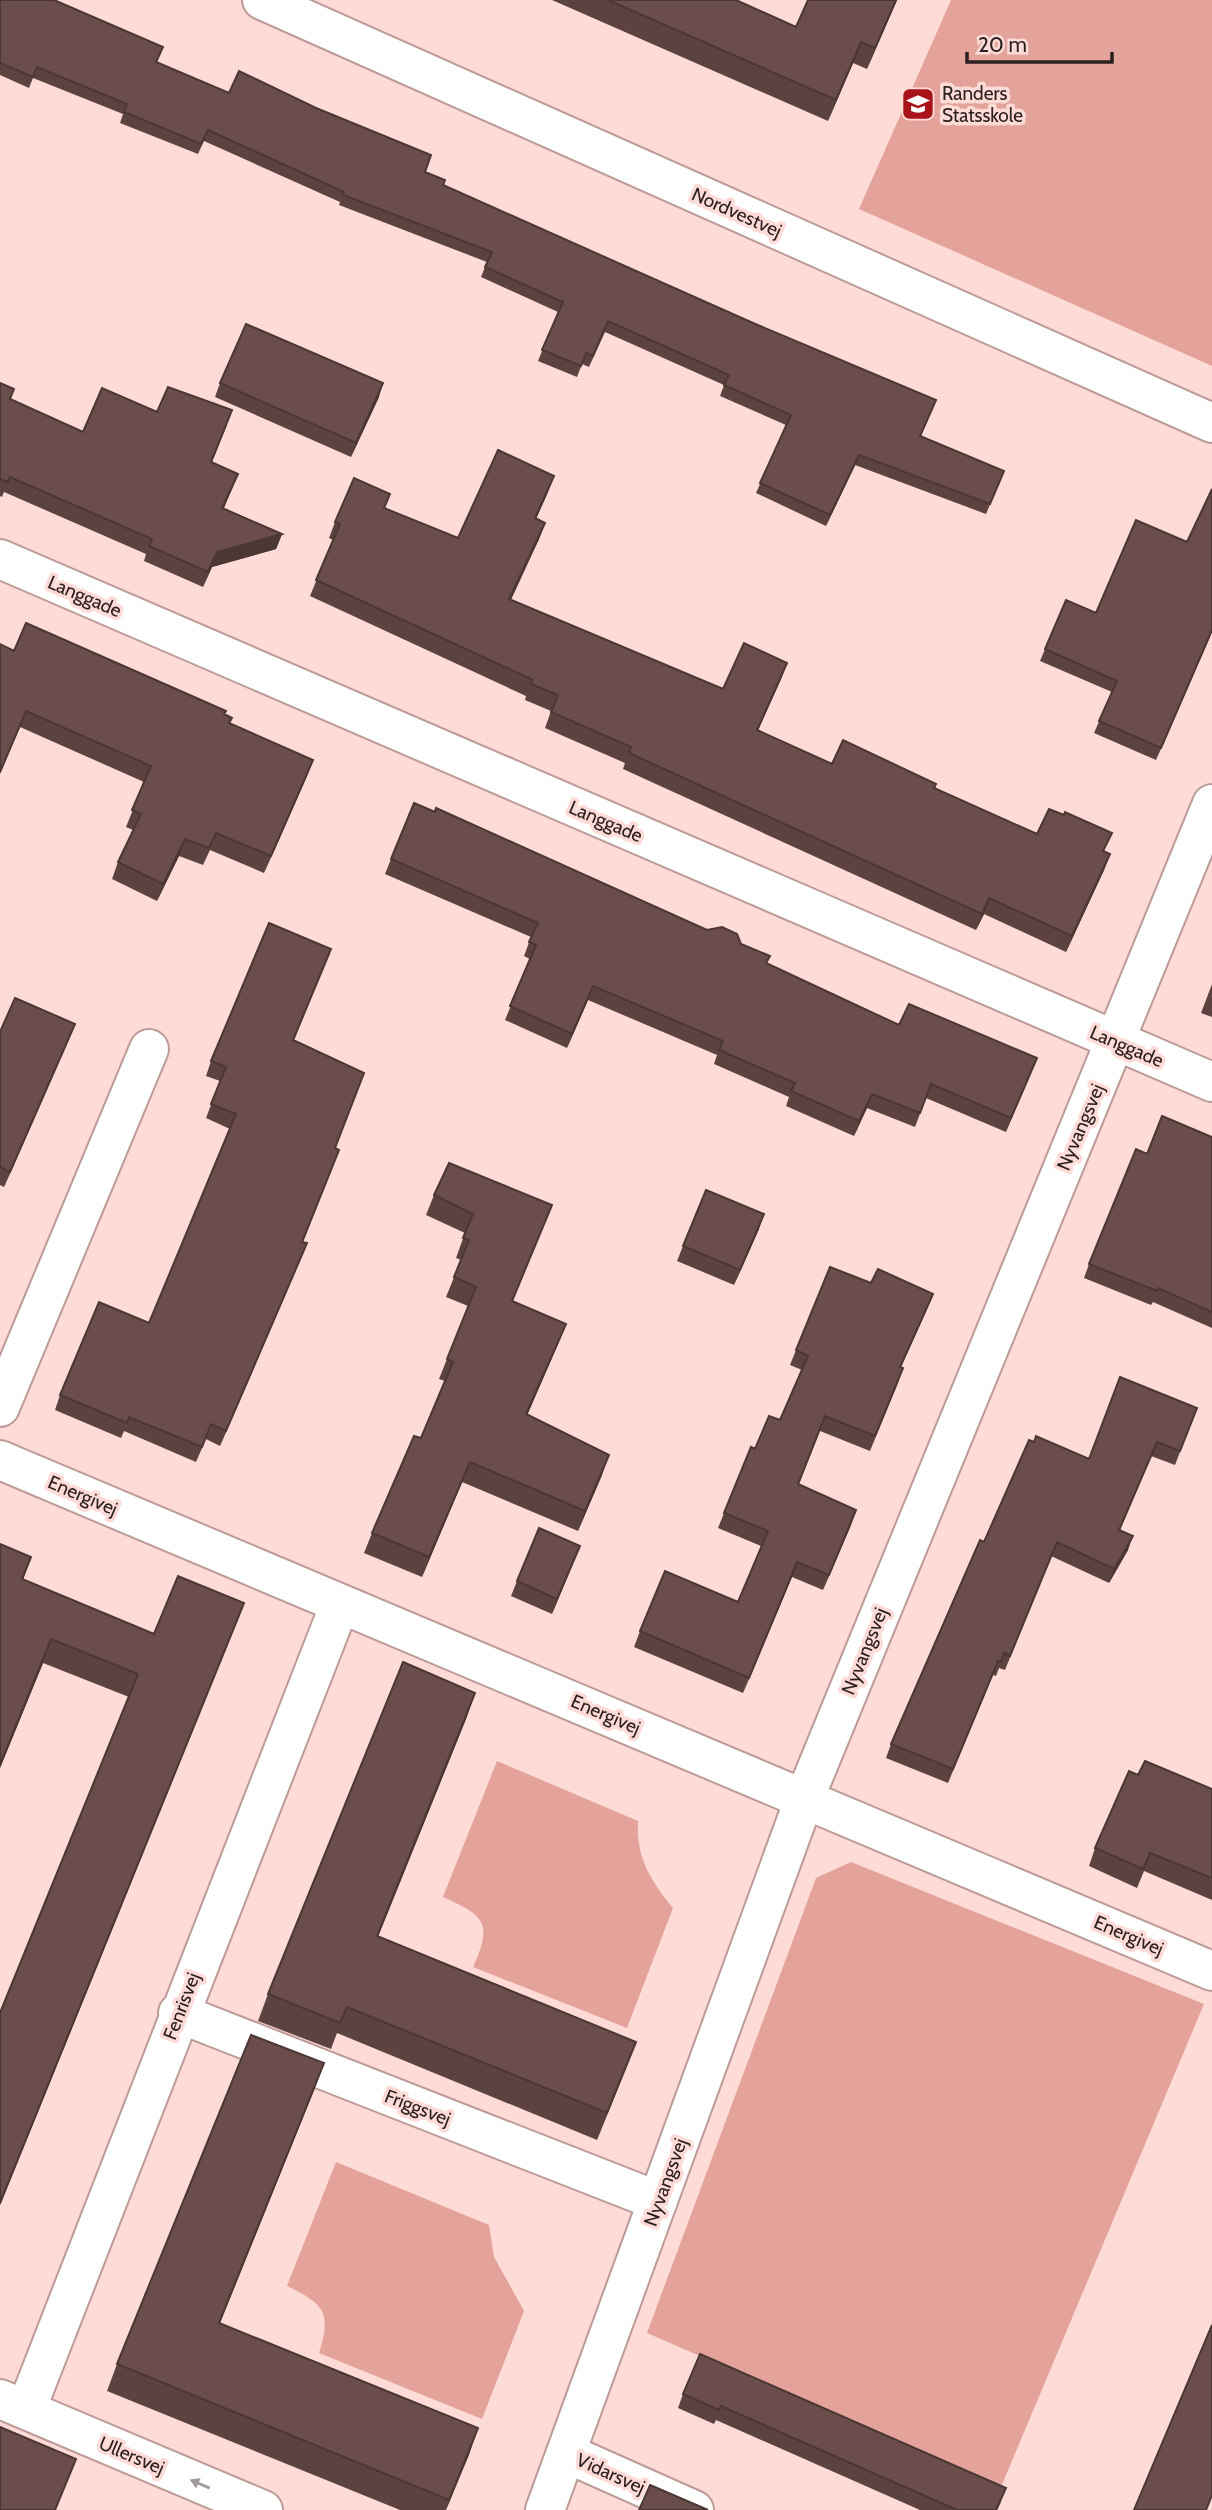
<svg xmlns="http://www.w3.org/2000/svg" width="1212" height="2510" font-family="Cabin,sans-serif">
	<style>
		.green { fill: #e3a29a }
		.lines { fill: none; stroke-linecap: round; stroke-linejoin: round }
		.street-casing { stroke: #bc9b97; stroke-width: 42 }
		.street { stroke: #fff; stroke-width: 38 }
		.wall { fill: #5c4340 }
		.shaded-wall { fill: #4b3734 }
		.building { fill: #6b4e4b; stroke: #4b3734; stroke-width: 2 }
		.oneway { fill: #a09b9a }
		.labels { text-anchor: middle; stroke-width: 7; stroke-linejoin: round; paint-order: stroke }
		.poi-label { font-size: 19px; fill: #2c201e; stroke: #fedbd7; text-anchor: start }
		.street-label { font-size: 19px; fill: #2c201e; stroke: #fedbd7 }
	</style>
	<rect width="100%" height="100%" fill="#fedbd7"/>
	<path class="green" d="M 951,0 L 1212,0 L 1212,366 L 859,209 Z
		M 497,1761 L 638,1821 C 636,1857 650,1880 673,1908 L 627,2028 L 473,1967 C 493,1923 485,1916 443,1897 Z
		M 851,1862 L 1204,2004 L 1001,2487 L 647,2333 L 816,1878 Z
		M 336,2162 L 489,2225 L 494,2257 L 524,2311 L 482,2419 L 319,2353 C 332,2312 324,2304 287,2286 Z"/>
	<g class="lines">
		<defs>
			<path id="street" d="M 262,0 L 1212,423
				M 0,559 L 1212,1082
				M 0,1407 L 149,1049
				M 0,1460 L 1212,1971
				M 178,2013 L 658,2201
				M 0,2399 L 263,2510
				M 26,2410 L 340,1604
				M 566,2453 L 694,2510
				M 545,2510 L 805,1797 L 1212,804"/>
		</defs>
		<use href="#street" class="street-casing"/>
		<use href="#street" class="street"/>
	</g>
	<path class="wall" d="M 0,0 L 157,62 L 229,93 L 425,172 L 443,185 L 932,410 L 921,436 L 1004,471 L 986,514 L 855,465 L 826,526 L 756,493 L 786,425 L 720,396 L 724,385 L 605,332 L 589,367 L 582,364 L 577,377 L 538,361 L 558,312 L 481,277 L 487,262 L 339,205 L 340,202 L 204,141 L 198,154 L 120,123 L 123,114 L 33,78 L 29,88 L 0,75 Z
		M 552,0 L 736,0 L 796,27 L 808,0 L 897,0 L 867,69 L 853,63 L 828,121 Z
		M 0,383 L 11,399 L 83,432 L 157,412 L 227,425 L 212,462 L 238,474 L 224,508 L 282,534 L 276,549 L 212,567 L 203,587 L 144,561 L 146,554 L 4,492 L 2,497 L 0,496 Z
		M 220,383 L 379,397 L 351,457 L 215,397 Z
		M 548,492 L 536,519 L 545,523 L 539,539 L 511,600 L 723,689 L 787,663 L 781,679 L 758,730 L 832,764 L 935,788 L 1037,834 L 1105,852 L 1110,854 L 1104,870 L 1066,952 L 984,914 L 976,930 L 623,769 L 625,763 L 545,728 L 551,711 L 525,700 L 526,696 L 310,596 L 333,540 L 329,538 L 335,522 L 385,508 L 458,538 Z
		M 1096,613 L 1212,631 L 1156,760 L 1094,733 L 1112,692 L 1040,661 L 1045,649 Z
		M 14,651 L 225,714 L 230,723 L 307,776 L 264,873 L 210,850 L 203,865 L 179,856 L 157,901 L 112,879 L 118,862 L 133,830 L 126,827 L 144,782 L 20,727 Z
		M 391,859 L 707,930 L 741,944 L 767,964 L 899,1025 L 1037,1058 L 1006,1132 L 926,1098 L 915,1127 L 867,1108 L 854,1136 L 786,1106 L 789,1097 L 714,1064 L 717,1055 L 588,1000 L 567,1048 L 505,1020 L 530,959 L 524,956 L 531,937 L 385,874 Z
		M 331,949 L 294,1040 L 335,1148 L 334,1164 L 303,1242 L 307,1243 L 301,1258 L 220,1446 L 206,1439 L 196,1462 L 124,1431 L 121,1438 L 55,1410 L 60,1395 L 149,1323 L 230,1129 L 206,1118 L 220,1081 L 206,1076 L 211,1061 Z
		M 1212,984 L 1212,1017 L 1201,1013 Z
		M 75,1024 L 69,1039 L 4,1187 L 0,1185 L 0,1032 Z
		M 1212,1137 L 1212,1328 L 1153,1302 L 1151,1305 L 1084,1278 L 1089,1264 L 1147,1154 Z
		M 434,1195 L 552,1205 L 512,1301 L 566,1324 L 558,1344 L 527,1415 L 602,1475 L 578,1531 L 462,1482 L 422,1577 L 364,1553 L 372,1533 L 421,1438 L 445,1381 L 439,1379 L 468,1306 L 446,1297 L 461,1260 L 456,1258 L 465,1233 L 426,1215 Z
		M 759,1229 L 734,1285 L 677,1261 L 683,1246 Z
		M 927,1309 L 901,1367 L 898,1383 L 870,1451 L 820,1431 L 799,1484 L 851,1525 L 823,1590 L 792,1577 L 743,1693 L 634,1647 L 640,1631 L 738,1602 L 761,1546 L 718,1528 L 724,1513 L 755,1449 L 780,1420 L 802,1370 L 790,1365 L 796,1350 Z
		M 1197,1408 L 1175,1465 L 1151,1456 L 1120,1530 L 1128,1550 L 1109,1583 L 1051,1556 L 1005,1670 L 999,1668 L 996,1676 L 993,1675 L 948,1783 L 886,1758 L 891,1744 L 984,1542 L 1089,1459 Z
		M 0,1544 L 31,1557 L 23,1580 L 154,1634 L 244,1603 L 235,1626 L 0,2205 L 0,2013 L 129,1697 L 43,1663 L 0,1768 Z
		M 574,1561 L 552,1614 L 511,1596 L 517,1581 Z
		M 475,1693 L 466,1719 L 378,1937 L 636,2042 L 597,2140 L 337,2033 L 331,2049 L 258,2021 L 268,1994 Z
		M 1138,1775 L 1212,1789 L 1212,1900 L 1144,1871 L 1137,1888 L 1089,1866 L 1095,1848 Z
		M 324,2063 L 314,2090 L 220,2323 L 478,2428 L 446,2510 L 400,2510 L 107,2391 L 117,2364 Z
		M 683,2394 L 1001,2502 L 997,2510 L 920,2510 L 716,2420 L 714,2424 L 678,2408 Z"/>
	<path class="shaded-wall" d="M 896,0 L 897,0 L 867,69 L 875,48 Z
		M 861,42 L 853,63 L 828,121 L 836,100 Z
		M 383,383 L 379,397 L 351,457 L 356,443 Z
		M 859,455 L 855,465 L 826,526 L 830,515 Z
		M 238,474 L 232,489 L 217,523 L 222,508 Z
		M 554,476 L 548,492 L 529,534 L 535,518 Z
		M 545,523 L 539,539 L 503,615 L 509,599 Z
		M 282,534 L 276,549 L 212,567 L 203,587 L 217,552 Z
		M 1212,630 L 1210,637 L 1156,760 L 1161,748 Z
		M 787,663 L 781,679 L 751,746 L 757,730 Z
		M 26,711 L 20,727 L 0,774 L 0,772 Z
		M 313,760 L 307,776 L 264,873 L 271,856 Z
		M 185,839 L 179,856 L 157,901 L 163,884 Z
		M 1110,854 L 1104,870 L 1066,952 L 1072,936 Z
		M 989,898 L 984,914 L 976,930 L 982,914 Z
		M 593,986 L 588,1000 L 567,1048 L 572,1034 Z
		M 75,1024 L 69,1039 L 4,1187 L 10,1172 Z
		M 1037,1058 L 1031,1072 L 1006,1132 L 1011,1118 Z
		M 872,1094 L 867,1108 L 854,1136 L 859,1121 Z
		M 552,1205 L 544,1225 L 504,1321 L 512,1301 Z
		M 764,1214 L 759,1229 L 734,1285 L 740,1270 Z
		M 307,1243 L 301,1258 L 220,1446 L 226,1431 Z
		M 933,1294 L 927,1309 L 894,1382 L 900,1367 Z
		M 566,1324 L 558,1344 L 519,1434 L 526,1414 Z
		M 1157,1442 L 1151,1456 L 1114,1544 L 1119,1530 Z
		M 609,1455 L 602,1475 L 578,1531 L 585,1511 Z
		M 470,1462 L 462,1482 L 422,1577 L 429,1557 Z
		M 856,1510 L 851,1525 L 823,1590 L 829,1575 Z
		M 1133,1536 L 1128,1550 L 1109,1583 L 1114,1569 Z
		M 580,1546 L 574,1561 L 552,1614 L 557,1599 Z
		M 797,1562 L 792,1577 L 743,1693 L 749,1678 Z
		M 244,1603 L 235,1626 L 0,2205 L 0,2203 Z
		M 51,1639 L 43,1663 L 0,1768 L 0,1765 Z
		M 475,1693 L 466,1719 L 367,1963 L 377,1936 Z
		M 636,2042 L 626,2068 L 597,2140 L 607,2113 Z
		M 324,2063 L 314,2090 L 209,2349 L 219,2323 Z
		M 478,2428 L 469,2455 L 446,2510 L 449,2500 Z"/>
	<path class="building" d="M 0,0 L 54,0 L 163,47 L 156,62 L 229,93 L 239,71 L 316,108 L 431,155 L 425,172 L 445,180 L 443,185 L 753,323 L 936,400 L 920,436 L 1004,471 L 990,504 L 859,455 L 830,515 L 760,483 L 791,415 L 724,385 L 729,375 L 608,321 L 593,356 L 586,353 L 581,366 L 542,350 L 563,302 L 485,267 L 492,252 L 343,195 L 344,192 L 208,130 L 201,144 L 124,112 L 127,104 L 37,67 L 33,77 L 0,63 Z
		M 608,0 L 736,0 L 796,27 L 808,0 L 896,0 L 875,48 L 861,42 L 836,100 Z
		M 246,324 L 383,383 L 356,443 L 220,383 Z
		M 0,383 L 14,389 L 10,399 L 83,432 L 102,388 L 157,412 L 168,387 L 232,410 L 211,462 L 238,474 L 222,508 L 282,534 L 217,552 L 208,572 L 149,546 L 152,539 L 10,477 L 8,482 L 0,479 Z
		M 498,450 L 554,476 L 535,518 L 545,523 L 509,599 L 723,689 L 744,643 L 787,663 L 757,730 L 832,764 L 843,740 L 936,784 L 934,788 L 1037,834 L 1049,809 L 1064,815 L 1065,812 L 1112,833 L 1103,851 L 1110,854 L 1072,936 L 989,898 L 982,914 L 629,753 L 631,747 L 551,712 L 558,695 L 531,684 L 533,680 L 316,580 L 340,524 L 335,522 L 354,478 L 390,494 L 384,508 L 458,538 Z
		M 1212,489 L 1212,630 L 1161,748 L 1099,721 L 1117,681 L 1045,649 L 1066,600 L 1096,613 L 1136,520 L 1187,542 Z
		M 26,623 L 226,711 L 224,714 L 232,718 L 229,723 L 313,760 L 271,856 L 216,833 L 209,848 L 185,839 L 163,884 L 118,862 L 141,814 L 132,810 L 151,766 L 26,711 L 0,772 L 0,644 L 14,651 Z
		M 414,803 L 435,812 L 436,808 L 707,930 L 722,927 L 737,934 L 741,944 L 770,956 L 766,963 L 899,1025 L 909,1004 L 1037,1058 L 1011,1118 L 931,1084 L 920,1113 L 872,1094 L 859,1121 L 791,1091 L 795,1083 L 719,1050 L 723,1041 L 593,986 L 572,1034 L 510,1006 L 536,945 L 529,942 L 538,923 L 391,859 Z
		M 269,923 L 331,949 L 293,1040 L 364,1073 L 335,1148 L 339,1150 L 302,1242 L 307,1243 L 226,1431 L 211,1424 L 202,1447 L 129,1417 L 127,1423 L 60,1395 L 99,1302 L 149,1323 L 236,1114 L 211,1104 L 226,1067 L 211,1061 Z
		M 15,998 L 75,1024 L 10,1172 L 0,1167 L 0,1032 Z
		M 1162,1116 L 1212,1137 L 1212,1312 L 1158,1288 L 1157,1291 L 1089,1264 L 1136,1149 L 1147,1154 Z
		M 449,1163 L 552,1205 L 512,1301 L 566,1324 L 526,1414 L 609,1455 L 585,1511 L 470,1462 L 429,1557 L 372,1533 L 414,1436 L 421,1438 L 453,1362 L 447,1359 L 476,1287 L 454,1277 L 469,1240 L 463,1238 L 473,1214 L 434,1195 Z
		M 706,1190 L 764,1214 L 740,1270 L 683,1246 Z
		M 830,1267 L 871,1283 L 878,1269 L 933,1294 L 900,1367 L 903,1368 L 875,1436 L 825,1416 L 798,1484 L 856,1510 L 829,1575 L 797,1562 L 749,1678 L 640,1631 L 665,1571 L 738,1602 L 768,1531 L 724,1513 L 751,1447 L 755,1449 L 769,1416 L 780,1420 L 808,1356 L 796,1350 Z
		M 1120,1377 L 1197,1408 L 1180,1451 L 1157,1442 L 1119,1530 L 1133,1536 L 1114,1569 L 1057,1542 L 1010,1656 L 1004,1653 L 1001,1662 L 998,1661 L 953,1769 L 891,1744 L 980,1540 L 984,1542 L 1029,1440 L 1034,1442 L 1036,1436 L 1089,1459 Z
		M 539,1528 L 580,1546 L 557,1599 L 517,1581 Z
		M 0,1544 L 31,1557 L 22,1579 L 154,1634 L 178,1576 L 244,1603 L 0,2203 L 0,2013 L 138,1674 L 51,1639 L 0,1765 Z
		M 403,1662 L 475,1693 L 377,1936 L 636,2042 L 607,2113 L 347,2007 L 340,2023 L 268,1994 Z
		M 1145,1761 L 1212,1789 L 1212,1878 L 1150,1853 L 1143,1869 L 1095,1848 L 1129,1771 L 1138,1775 Z
		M 251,2035 L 324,2063 L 219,2323 L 478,2428 L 449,2500 L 117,2364 Z
		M 1212,2325 L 1212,2495 L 1206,2510 L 1134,2510 Z
		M 700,2354 L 1006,2488 L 996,2510 L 957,2510 L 721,2406 L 719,2410 L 683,2394 Z
		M 0,2427 L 76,2459 L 55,2510 L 0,2510 Z
		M 650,2485 L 708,2510 L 639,2510 Z"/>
	<defs><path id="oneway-solid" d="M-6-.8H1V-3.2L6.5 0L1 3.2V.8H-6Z" transform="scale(1.75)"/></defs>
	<use class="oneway" href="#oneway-solid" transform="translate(200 2484) rotate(-157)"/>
	<defs>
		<symbol id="school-square" viewBox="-11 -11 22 22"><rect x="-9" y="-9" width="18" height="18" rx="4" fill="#a81219" stroke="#fedbd7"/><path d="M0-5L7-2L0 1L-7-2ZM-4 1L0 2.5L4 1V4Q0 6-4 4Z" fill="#fff"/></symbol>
	</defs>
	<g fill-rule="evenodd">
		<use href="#school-square" x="899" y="85" width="38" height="38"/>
	</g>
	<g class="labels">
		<g class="poi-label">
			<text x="942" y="100">Randers<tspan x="942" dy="22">Statsskole</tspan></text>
		</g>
		<g class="street-label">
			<text transform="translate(737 212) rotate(24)" y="7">Nordvestvej</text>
			<text transform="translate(85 596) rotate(23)" y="7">Langgade</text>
			<text transform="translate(606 821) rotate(23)" y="7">Langgade</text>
			<text transform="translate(1127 1046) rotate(23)" y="7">Langgade</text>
			<text transform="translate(1080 1127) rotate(-67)" y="7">Nyvangsvej</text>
			<text transform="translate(83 1495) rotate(23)" y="7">Energivej</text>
			<text transform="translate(864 1651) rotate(-68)" y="7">Nyvangsvej</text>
			<text transform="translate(606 1714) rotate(23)" y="7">Energivej</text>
			<text transform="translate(1129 1935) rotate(23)" y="7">Energivej</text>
			<text transform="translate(181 2006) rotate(-69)" y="7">Fenrisvej</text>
			<text transform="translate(418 2107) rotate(21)" y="7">Friggsvej</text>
			<text transform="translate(665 2182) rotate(-70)" y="7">Nyvangsvej</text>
			<text transform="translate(132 2455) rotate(23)" y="7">Ullersvej</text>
			<text transform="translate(611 2473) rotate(24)" y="7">Vidarsvej</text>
		</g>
	</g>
	<path d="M967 52v10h145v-10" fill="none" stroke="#2c201e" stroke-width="3.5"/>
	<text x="978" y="52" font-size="21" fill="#2c201e" stroke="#fedbd7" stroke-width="5" paint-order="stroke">20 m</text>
</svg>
